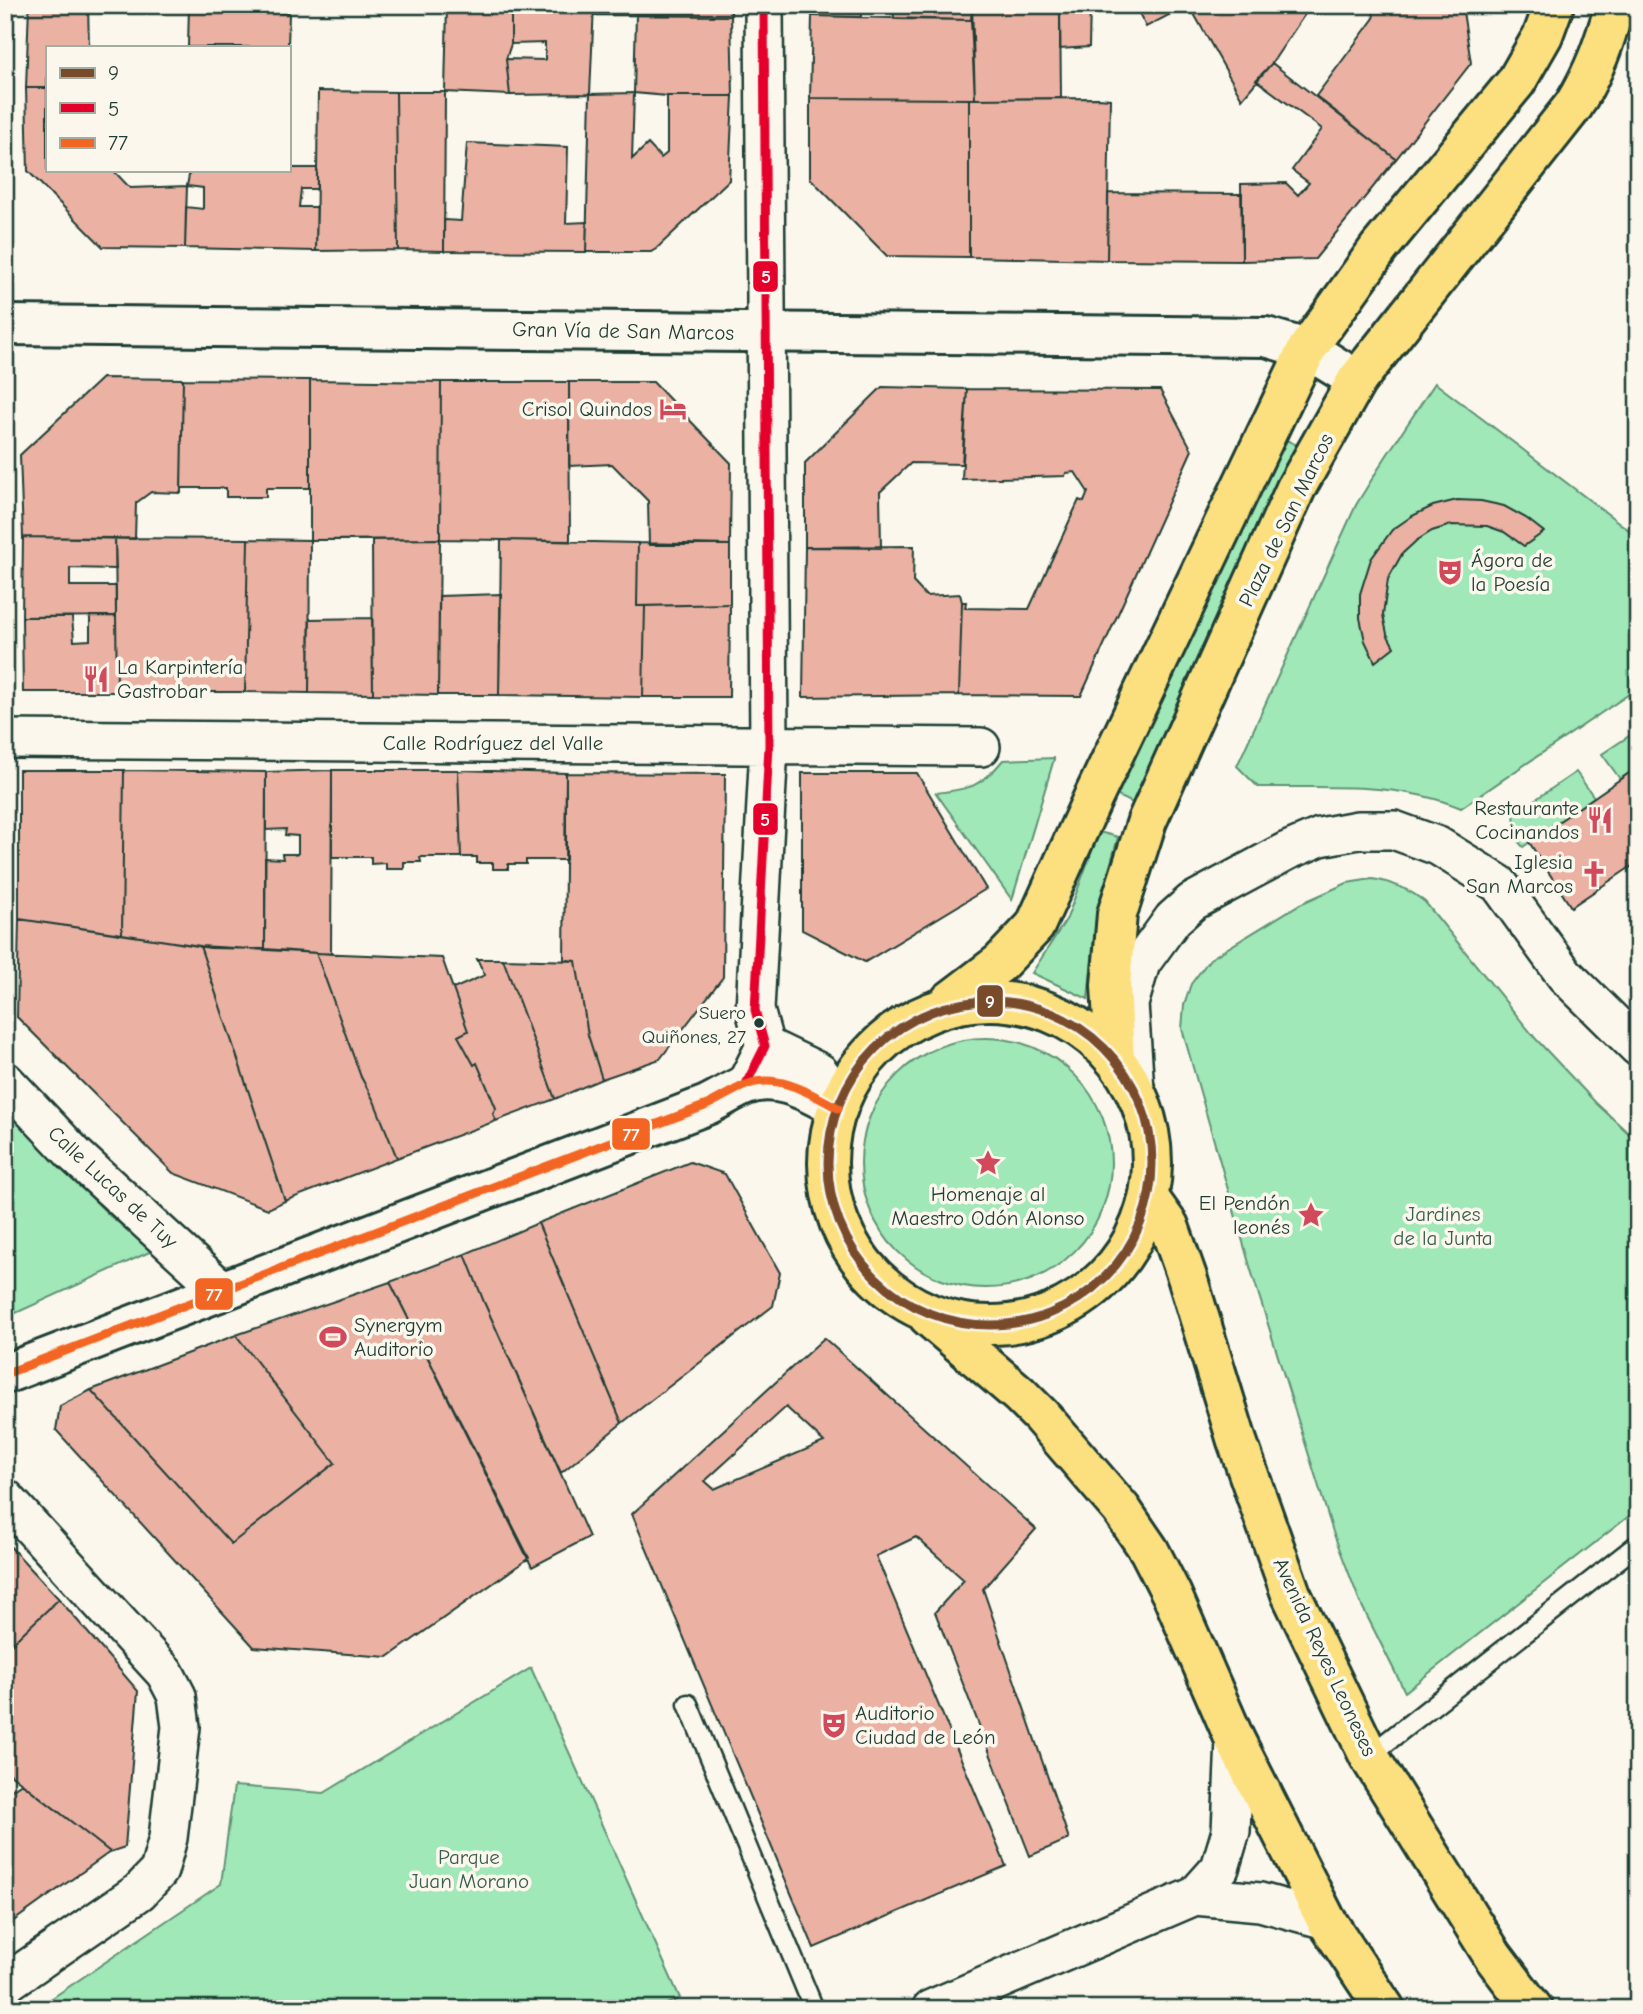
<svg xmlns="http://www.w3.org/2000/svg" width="1643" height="2014" font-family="'Comic Neue',sans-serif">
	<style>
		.green { fill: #a0e8b7; stroke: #609276; stroke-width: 2 }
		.building { fill: #ebb2a4; stroke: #1f3d34; stroke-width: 2; fill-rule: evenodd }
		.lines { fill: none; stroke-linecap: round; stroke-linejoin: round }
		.lane-casing { stroke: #1f3d34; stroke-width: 23 }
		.street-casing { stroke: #1f3d34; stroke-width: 42 }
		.secondary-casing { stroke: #1f3d34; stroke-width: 44 }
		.primary-casing { stroke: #1f3d34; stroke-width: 44 }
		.lane { stroke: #fbf7ec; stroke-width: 18 }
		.street { stroke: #fbf7ec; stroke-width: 37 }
		.secondary { stroke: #fbf7ec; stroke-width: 38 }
		.primary { stroke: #fce080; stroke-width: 38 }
		.bus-1-casing { stroke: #fbf7ec; stroke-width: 14 }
		.bus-2-casing { stroke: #fbf7ec; stroke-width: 14 }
		.bus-3-casing { stroke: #fbf7ec; stroke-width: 14 }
		.bus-1 { stroke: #7a4b2a; stroke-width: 9 }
		.bus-2 { stroke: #e4002b; stroke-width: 9 }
		.bus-3 { stroke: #f26522; stroke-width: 9 }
		.bus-dot { fill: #1f3d34; stroke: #fbf7ec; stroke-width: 2.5 }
		.labels { text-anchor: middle; stroke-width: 7; stroke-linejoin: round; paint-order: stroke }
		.bus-label { font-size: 19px; fill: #1f3d34; stroke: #fbf7ec; text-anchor: end }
		.street-label { font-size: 21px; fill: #1f3d34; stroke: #fbf7ec }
		.poi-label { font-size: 21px; fill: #1f3d34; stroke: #fbf7ec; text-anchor: end }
		.park-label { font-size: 21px; fill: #395f4e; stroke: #fbf7ec }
		.line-badge { stroke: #fbf7ec; stroke-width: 2.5 }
		.badge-label { font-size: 19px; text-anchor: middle; font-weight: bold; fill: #fff }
	</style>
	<rect width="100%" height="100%" fill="#fbf7ec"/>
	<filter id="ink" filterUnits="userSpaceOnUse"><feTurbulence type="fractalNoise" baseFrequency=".0143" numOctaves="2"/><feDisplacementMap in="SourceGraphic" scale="14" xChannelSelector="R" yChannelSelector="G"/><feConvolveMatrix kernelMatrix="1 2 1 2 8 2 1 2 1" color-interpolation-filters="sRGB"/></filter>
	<g filter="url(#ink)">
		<path class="green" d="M 1435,383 L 1638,537 L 1638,688 L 1461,808 C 1397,781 1326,788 1258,787 L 1237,766 L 1356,505 L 1385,458 Z
			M 1280,437 L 1299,446 L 1135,804 L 1116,795 Z
			M 1638,730 L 1638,767 L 1620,779 L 1602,754 Z
			M 1054,758 L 1054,759 L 1012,900 L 936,793 C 970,789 981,787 1003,760 Z
			M 1576,772 L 1594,797 L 1523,847 L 1517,840 L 1514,814 Z
			M 1099,832 L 1118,837 L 1096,918 L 1088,999 L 1032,973 L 1067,918 Z
			M 1372,879 C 1392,882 1409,889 1425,902 L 1535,1038 L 1596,1103 L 1638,1142 L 1638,1509 L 1405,1692 L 1360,1602 L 1333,1532 L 1251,1270 L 1182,1029 L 1184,1005 L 1191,984 L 1210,959 L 1300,904 L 1347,883 Z
			M861 1163a125 125 0 1 1 250 0a125 125 0 1 1-250 0Z
			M 5,1109 L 110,1216 L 154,1250 L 5,1318 Z
			M 531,1668 L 680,1998 L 656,2009 L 36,2009 L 221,1884 L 234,1786 L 324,1793 Z"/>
		<path class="building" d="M 29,5 L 88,5 L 89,47 L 47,47 L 47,88 L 26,88 Z
			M 189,5 L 280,5 L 280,13 L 289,13 L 288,47 L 188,47 Z
			M 447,5 L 511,5 L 511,44 L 506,59 L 510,95 L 445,92 Z
			M 511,5 L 594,5 L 590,94 L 510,95 L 506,59 L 545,60 L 545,43 L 511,44 Z
			M 594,5 L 731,5 L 731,16 L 594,15 Z
			M 813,5 L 860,5 L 861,17 L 812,16 Z
			M 893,5 L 972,5 L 971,20 L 894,19 Z
			M 972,5 L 1060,5 L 1061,98 L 975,99 Z
			M 1060,5 L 1090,5 L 1089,47 L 1060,49 Z
			M 1135,5 L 1162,5 L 1169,15 L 1146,27 Z
			M 1189,5 L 1311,5 L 1272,63 L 1242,99 Z
			M 1372,5 L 1462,5 L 1471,63 L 1396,159 L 1316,96 L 1374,18 Z
			M 636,15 L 731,16 L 733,96 L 667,96 L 634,93 Z
			M 812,16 L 971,20 L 975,99 L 810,98 Z
			M 1272,63 L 1396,159 L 1315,259 L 1242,261 L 1241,184 L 1286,183 L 1298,195 L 1309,183 L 1292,170 L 1322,129 L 1256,80 Z
			M 26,88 L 47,88 L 47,170 L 113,170 L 130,188 L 187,186 L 185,248 L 103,247 L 28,171 Z
			M 318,91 L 396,92 L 398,250 L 316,251 Z
			M 396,92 L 445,92 L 444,251 L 398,250 Z
			M 634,93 L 632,159 L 648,144 L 661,158 L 667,153 L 667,96 L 733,96 L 729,180 L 656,249 L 651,252 L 586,252 L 590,94 Z
			M 810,98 L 969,99 L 969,257 L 887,256 L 810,178 Z
			M 1098,98 L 1110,99 L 1107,260 L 969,257 L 969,99 Z
			M 467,143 L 568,147 L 566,223 L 587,222 L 586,252 L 444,251 L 444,220 L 461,221 Z
			M 289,168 L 317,168 L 317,189 L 301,189 L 299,207 L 317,207 L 316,251 L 185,248 L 186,207 L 203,209 L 203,188 L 187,186 L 190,170 Z
			M 1108,193 L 1242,194 L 1242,261 L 1107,260 Z
			M 102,378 L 183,379 L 181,493 L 151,492 L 136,503 L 135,539 L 23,537 L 20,455 Z
			M 183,379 L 310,380 L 310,488 L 266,488 L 266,497 L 226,497 L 226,488 L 181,488 Z
			M 310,380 L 441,382 L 440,539 L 310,540 Z
			M 441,382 L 569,382 L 570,541 L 440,539 Z
			M 569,382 L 653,382 L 731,463 L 730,545 L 649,545 L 648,501 L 612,464 L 569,466 Z
			M 882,387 L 967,389 L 962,464 L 911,463 L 880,492 L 881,548 L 805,547 L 805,463 Z
			M 967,389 L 1160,390 L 1192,450 L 1081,696 L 959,695 L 962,602 L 966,602 L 965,608 L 1029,609 L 1079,500 L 1084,502 L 1088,492 L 1075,472 L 1066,473 L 1065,476 L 962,479 Z
			M 1457,500 L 1481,501 L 1504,506 L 1526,518 L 1544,532 L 1524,546 L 1504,532 L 1487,526 L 1451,525 L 1432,531 L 1416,541 L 1402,554 L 1388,579 L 1383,615 L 1387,634 L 1394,647 L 1375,662 L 1365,641 L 1360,618 L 1360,594 L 1371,559 L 1392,530 L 1412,516 L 1433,506 Z
			M 23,537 L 115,538 L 116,569 L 70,568 L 70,586 L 116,586 L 116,616 L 22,617 Z
			M 115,538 L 248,539 L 245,692 L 117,692 Z
			M 248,539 L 310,540 L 309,693 L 245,692 Z
			M 440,539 L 438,695 L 373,694 L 372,540 Z
			M 501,540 L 638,543 L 637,606 L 645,606 L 643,697 L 499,695 Z
			M 638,543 L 730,545 L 730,604 L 637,606 Z
			M 914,546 L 913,582 L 926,596 L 960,594 L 962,602 L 959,695 L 803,697 L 805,547 Z
			M 501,594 L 499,695 L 438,695 L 439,596 Z
			M 730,604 L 729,697 L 643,697 L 645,606 Z
			M 90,616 L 116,616 L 117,692 L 23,692 L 22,617 L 72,617 L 74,641 L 90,640 Z
			M 372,618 L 373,694 L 309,693 L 310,619 Z
			M 1638,767 L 1638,874 L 1632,866 L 1571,907 L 1529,842 Z
			M 19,770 L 124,770 L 122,934 L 19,919 Z
			M 124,770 L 266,772 L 265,949 L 210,948 L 122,934 Z
			M 332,770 L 458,770 L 461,857 L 420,857 L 421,862 L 404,862 L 404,869 L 386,869 L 386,863 L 371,864 L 371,857 L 332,857 Z
			M 332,770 L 331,954 L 265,949 L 265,858 L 283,859 L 282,854 L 298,854 L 298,836 L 285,835 L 286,829 L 266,830 L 266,772 Z
			M 458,770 L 566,773 L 566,860 L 526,860 L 526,864 L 508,864 L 508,869 L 493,869 L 493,863 L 477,863 L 477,857 L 461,857 Z
			M 566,773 L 725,774 L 723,977 L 660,1059 L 602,1079 L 588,1035 L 576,961 L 564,960 Z
			M 802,773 L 917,773 L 986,889 L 865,962 L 802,930 Z
			M 19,919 L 200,946 L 285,1201 L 268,1209 L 173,1173 L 17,1017 Z
			M 200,946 L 316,953 L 361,1077 L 374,1101 L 397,1158 L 285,1201 Z
			M 316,953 L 442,958 L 468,1031 L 458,1036 L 474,1065 L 477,1063 L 496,1108 L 493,1114 L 496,1121 L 397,1158 L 374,1101 L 361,1077 Z
			M 477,959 L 503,959 L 555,1099 L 496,1121 L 493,1114 L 496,1108 L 477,1063 L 474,1065 L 458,1036 L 468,1031 L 453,989 L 485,975 Z
			M 503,959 L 576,961 L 588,1035 L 602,1079 L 555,1099 Z
			M 690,1162 L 725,1174 L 780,1273 L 773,1306 L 622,1423 L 538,1223 Z
			M 538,1223 L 622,1423 L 561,1473 L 484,1302 L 465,1254 Z
			M 465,1254 L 484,1302 L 589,1537 L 532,1567 L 390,1282 Z
			M 390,1282 L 529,1558 L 388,1657 L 254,1647 L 56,1430 L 60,1406 L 91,1390 L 231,1544 L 335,1463 L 236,1335 Z
			M 236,1335 L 335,1463 L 231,1544 L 91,1390 Z
			M 824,1338 L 1036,1529 L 983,1589 L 1069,1839 L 1030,1856 L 935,1612 L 964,1580 L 916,1537 L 876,1556 L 1006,1866 L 814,1948 L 632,1514 ZM 786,1407 L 824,1442 L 714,1489 L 705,1481 Z
			M 5,1541 L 59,1599 L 5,1650 Z
			M 59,1599 L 138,1691 L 125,1847 L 110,1852 L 5,1770 L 5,1650 Z
			M 22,1783 L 110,1852 L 5,1927 L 5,1794 Z"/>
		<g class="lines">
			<defs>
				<path id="lane" d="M 688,1704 L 814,2009
					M 1369,1756 L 1638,1544"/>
				<path id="street" d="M 5,739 L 981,747
					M 765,1046 L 819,1072 L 841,1102
					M 5,1081 L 75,1155 L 223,1291
					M 746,1084 L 765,1046 L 755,1010 L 769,746 L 764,5
					M 1135,1090 L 1129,1004 L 1141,963 L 1173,919 L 1192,902 L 1287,851 L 1320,837 L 1358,830 L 1394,830 L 1438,846 L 1499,884 L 1565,975 L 1638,1047
					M 5,1498 L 165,1673 L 177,1696 L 181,1727 L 168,1838 L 159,1871 L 139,1892 L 5,1984
					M 1195,1896 L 1260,1902 L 1326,1920
					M 931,2009 L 1195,1896 L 1220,1868 L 1231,1831 L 1235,1740"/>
				<path id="secondary" d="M 5,325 L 1266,337 L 1307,349 L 1357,380
					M 5,1374 L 707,1105 C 720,1099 733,1090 746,1085 C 778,1072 811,1094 838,1108"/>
				<path id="primary" d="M828 1163a162 162 0 1 1 324 0a162 162 0 1 1-324 0Z
					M 950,1001 L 1000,963 L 1035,926 L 1092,800 L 1307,349 L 1379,248 L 1516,82 L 1543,35 L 1554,5
					M 1115,1058 L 1111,985 L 1117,914 L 1147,821 L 1296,488 L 1357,380 L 1574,105 C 1595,70 1604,44 1615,5
					M 1149,1198 L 1169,1226 L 1187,1277 L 1237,1441 L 1291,1594 L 1369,1756 L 1493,1956 L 1533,2009
					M 928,1316 L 1019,1394 L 1041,1416 L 1121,1509 L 1149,1550 L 1172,1595 L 1235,1740 L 1326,1920 L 1385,2009"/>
			</defs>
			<use href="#lane" class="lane-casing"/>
			<use href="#street" class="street-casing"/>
			<use href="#secondary" class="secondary-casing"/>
			<use href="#primary" class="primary-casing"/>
			<use href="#lane" class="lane"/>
			<use href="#street" class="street"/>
			<use href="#secondary" class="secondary"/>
			<use href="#primary" class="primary"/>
			<defs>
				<path id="bus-1" d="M828 1163a162 162 0 1 1 324 0a162 162 0 1 1-324 0Z"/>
				<path id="bus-2" d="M 746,1084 L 765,1046 L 755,1010 L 769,746 L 764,5"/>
				<path id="bus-3" d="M 5,1374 L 707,1105 C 720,1099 733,1090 746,1085 C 778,1072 811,1094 838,1108"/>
			</defs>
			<use href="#bus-1" class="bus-1-casing"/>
			<use href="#bus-2" class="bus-2-casing"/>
			<use href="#bus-3" class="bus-3-casing"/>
			<use href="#bus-1" class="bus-1"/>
			<use href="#bus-2" class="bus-2"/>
			<use href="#bus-3" class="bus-3"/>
		</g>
	</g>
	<defs>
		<symbol id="hotel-bare" viewBox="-9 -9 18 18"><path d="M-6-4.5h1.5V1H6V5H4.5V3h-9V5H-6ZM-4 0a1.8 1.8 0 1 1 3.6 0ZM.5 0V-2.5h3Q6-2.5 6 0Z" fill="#d1495b" stroke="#fbf7ec" stroke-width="2.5" paint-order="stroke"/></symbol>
		<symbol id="theatre-bare" viewBox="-9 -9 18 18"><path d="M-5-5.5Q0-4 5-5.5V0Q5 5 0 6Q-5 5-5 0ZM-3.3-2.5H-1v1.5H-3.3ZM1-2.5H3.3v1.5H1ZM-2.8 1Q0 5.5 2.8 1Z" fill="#d1495b" stroke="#fbf7ec" stroke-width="2.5" paint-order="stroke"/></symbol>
		<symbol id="restaurant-bare" viewBox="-9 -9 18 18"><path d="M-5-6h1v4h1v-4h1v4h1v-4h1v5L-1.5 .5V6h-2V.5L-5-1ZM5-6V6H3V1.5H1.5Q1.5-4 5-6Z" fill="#d1495b" stroke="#fbf7ec" stroke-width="2.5" paint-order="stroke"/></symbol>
		<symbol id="church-bare" viewBox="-9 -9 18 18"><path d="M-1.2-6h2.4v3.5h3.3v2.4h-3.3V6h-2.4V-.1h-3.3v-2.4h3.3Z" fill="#d1495b" stroke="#fbf7ec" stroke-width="2.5" paint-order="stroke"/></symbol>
		<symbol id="sight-bare" viewBox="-9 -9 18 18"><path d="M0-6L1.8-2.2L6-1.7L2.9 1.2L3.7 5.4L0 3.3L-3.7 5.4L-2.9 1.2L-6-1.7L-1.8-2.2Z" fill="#d1495b" stroke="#fbf7ec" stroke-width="2.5" paint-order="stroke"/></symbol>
		<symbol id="stadium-bare" viewBox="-9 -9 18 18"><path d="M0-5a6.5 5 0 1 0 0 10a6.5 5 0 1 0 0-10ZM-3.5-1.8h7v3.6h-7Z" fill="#d1495b" stroke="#fbf7ec" stroke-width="2.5" paint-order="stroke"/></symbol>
	</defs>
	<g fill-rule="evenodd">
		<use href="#hotel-bare" x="654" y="390" width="38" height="38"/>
		<use href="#theatre-bare" x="1431" y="553" width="38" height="38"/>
		<use href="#restaurant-bare" x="77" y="660" width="38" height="38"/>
		<use href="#restaurant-bare" x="1581" y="801" width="38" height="38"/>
		<use href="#church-bare" x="1575" y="855" width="38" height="38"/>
		<use href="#sight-bare" x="969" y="1144" width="38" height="38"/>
		<use href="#sight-bare" x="1292" y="1196" width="38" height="38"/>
		<use href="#stadium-bare" x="314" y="1318" width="38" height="38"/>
		<use href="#theatre-bare" x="815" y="1706" width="38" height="38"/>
	</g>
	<circle class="bus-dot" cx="759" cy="1023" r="6"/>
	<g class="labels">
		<g class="bus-label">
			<text x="746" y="1019">Suero<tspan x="746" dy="24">Quiñones, 27</tspan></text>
		</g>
		<g class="street-label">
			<text transform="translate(623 331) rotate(1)" y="7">Gran Vía de San Marcos</text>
			<text transform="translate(1286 520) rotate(-64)" y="7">Plaza de San Marcos</text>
			<text x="493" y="750">Calle Rodríguez del Valle</text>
			<text transform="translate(113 1187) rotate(43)" y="7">Calle Lucas de Tuy</text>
			<text transform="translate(1325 1657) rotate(65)" y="7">Avenida Reyes Leoneses</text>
		</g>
		<g class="poi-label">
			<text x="652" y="416">Crisol Quindos</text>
			<text x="1471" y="567" text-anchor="start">Ágora de<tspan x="1471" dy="24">la Poesía</tspan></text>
			<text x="117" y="674" text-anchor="start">La Karpintería<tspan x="117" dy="24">Gastrobar</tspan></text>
			<text x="1579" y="815">Restaurante<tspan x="1579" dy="24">Cocinandos</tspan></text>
			<text x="1573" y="869">Iglesia<tspan x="1573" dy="24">San Marcos</tspan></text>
			<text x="988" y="1201" text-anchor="middle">Homenaje al<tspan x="988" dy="24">Maestro Odón Alonso</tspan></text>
			<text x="1290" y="1210">El Pendón<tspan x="1290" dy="24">leonés</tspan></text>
			<text x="354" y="1332" text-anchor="start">Synergym<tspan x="354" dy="24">Auditorio</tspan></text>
			<text x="855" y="1720" text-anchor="start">Auditorio<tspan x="855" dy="24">Ciudad de León</tspan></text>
		</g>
		<g class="park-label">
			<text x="1443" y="1221">Jardines<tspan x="1443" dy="24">de la Junta</tspan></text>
			<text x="469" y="1864">Parque<tspan x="469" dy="24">Juan Morano</tspan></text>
		</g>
	</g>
	<g class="line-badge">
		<rect x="752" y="260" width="27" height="33" rx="7" fill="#e4002b"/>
		<rect x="752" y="802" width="27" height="34" rx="7" fill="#e4002b"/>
		<rect x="976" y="984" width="28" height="34" rx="7" fill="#7a4b2a"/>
		<rect x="611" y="1117" width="40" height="34" rx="7" fill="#f26522"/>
		<rect x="194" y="1277" width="40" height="34" rx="7" fill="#f26522"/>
	</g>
	<g class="badge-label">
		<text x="766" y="283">5</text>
		<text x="765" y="826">5</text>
		<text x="990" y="1008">9</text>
		<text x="631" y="1141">77</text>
		<text x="214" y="1301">77</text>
	</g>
	<rect width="1643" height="2014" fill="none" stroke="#fbf7ec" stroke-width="28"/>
	<rect x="14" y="14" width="1615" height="1986" fill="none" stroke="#1f3d34" stroke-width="2.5" filter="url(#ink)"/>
	<rect x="46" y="46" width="245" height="126" fill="#fbf7ec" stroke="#a3ada2" stroke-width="2"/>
	<rect x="60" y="68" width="35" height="10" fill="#7a4b2a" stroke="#a3ada2" stroke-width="2"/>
	<text x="108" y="80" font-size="21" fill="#1f3d34">9</text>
	<rect x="60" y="103" width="35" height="10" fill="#e4002b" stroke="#a3ada2" stroke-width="2"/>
	<text x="108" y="116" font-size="21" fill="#1f3d34">5</text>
	<rect x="60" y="138" width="35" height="10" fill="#f26522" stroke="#a3ada2" stroke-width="2"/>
	<text x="108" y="150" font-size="21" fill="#1f3d34">77</text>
</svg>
